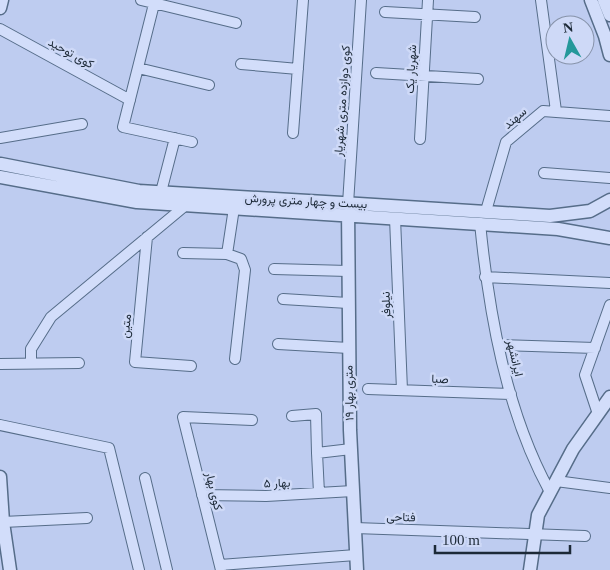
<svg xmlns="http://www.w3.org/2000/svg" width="610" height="570" font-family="'Times New Roman',Vazirmatn,serif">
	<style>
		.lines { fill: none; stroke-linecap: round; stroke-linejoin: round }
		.minor-casing { stroke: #566d89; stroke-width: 12 }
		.tertiary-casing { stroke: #566d89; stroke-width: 15 }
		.minor { stroke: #d2ddfa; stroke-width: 10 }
		.tertiary { stroke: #d2ddfa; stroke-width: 12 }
		.labels { text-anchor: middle; stroke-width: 5; stroke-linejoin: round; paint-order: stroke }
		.street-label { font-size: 12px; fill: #1c2937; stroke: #ced9f7 }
	</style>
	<rect width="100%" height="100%" fill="#beccf0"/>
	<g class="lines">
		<defs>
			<path id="minor" d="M 141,0 L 236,23
				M 155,0 L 123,127 L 192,142
				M 541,0 L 556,111
				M 385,12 L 475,17
				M 0,29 L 130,100
				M 241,64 L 298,69
				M 138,68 L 209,85
				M 376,73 L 478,79
				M 293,133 L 303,0
				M 0,138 L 82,124
				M 420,139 L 428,0
				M 544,173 L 610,178
				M 161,192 L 175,138
				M 348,204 L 361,0
				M 486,211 L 506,142 L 543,111 L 610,116
				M 395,218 L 402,390
				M 480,223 C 489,314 506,412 550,492
				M 147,237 L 135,362 L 191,366
				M 183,253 L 227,254 L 241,259 L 245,270 L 235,359
				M 227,254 L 234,208
				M 274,269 L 348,271
				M 485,277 L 610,283
				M 283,299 L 348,303
				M 278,344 L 349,348
				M 499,345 L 595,348
				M 0,364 L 79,363
				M 31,364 L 31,349 L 51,317 L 186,205
				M 368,389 L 511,394
				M 598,414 L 585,375 L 610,305
				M 292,416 L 316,414 L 317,453 L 351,449
				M 0,425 L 109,448 L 139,570
				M 317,453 L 319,493
				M 145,478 L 167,570
				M 556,481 L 610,488
				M 202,495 L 266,496 L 353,491
				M 3,522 L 87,518
				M 355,528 L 585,536
				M 220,565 L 356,555
				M 221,570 L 183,417 L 252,420"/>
			<path id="tertiary" d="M 591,0 L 605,36 L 610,55
				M 604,0 L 610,15
				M 0,8 L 2,0
				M 1,164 L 139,191 L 359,204 L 550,216 L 590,211 L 610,200
				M 0,177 L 137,202 L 558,229 L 610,238
				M 348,208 L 350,430 L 357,570
				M 0,477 L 3,522 L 10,570
				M 530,570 L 538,515 L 573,449 L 610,397"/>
		</defs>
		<use href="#minor" class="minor-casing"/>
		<use href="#tertiary" class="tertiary-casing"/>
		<use href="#minor" class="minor"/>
		<use href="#tertiary" class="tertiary"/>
	</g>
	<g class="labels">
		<g class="street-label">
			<text transform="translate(71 53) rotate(29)" y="4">کوی توحید</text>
			<text transform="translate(411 69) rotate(-87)" y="4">شهریار یک</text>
			<text transform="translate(342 101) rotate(-86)" y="4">کوی دوازده متری شهریار</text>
			<text transform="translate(515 118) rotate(-41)" y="4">سهند</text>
			<text transform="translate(306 201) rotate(3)" y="4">بیست و چهار متری پرورش</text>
			<text transform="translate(386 305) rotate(-92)" y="4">نیلوفر</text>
			<text transform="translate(126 326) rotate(-84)" y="4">متین</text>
			<text transform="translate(515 358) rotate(77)" y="4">ایرانشهر</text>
			<text transform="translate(440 379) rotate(2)" y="4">صبا</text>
			<text transform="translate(349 393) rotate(-91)" y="4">۱۹ متری بهار</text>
			<text transform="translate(277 483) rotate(-2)" y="4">بهار ۵</text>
			<text transform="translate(214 491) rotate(76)" y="4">کوی بهار</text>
			<text transform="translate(401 517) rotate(2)" y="4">فتاحی</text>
		</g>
	</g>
	<g transform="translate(570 40) rotate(352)"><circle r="24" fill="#ced9f7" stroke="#8793aa"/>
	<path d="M0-4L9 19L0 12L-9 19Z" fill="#24989a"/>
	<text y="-8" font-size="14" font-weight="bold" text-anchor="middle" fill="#1c2937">N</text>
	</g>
	<path d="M435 545v8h135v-8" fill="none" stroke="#1c2937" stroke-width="2.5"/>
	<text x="442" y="545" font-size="15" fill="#1c2937" stroke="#ced9f7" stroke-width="4" paint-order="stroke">100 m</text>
</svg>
